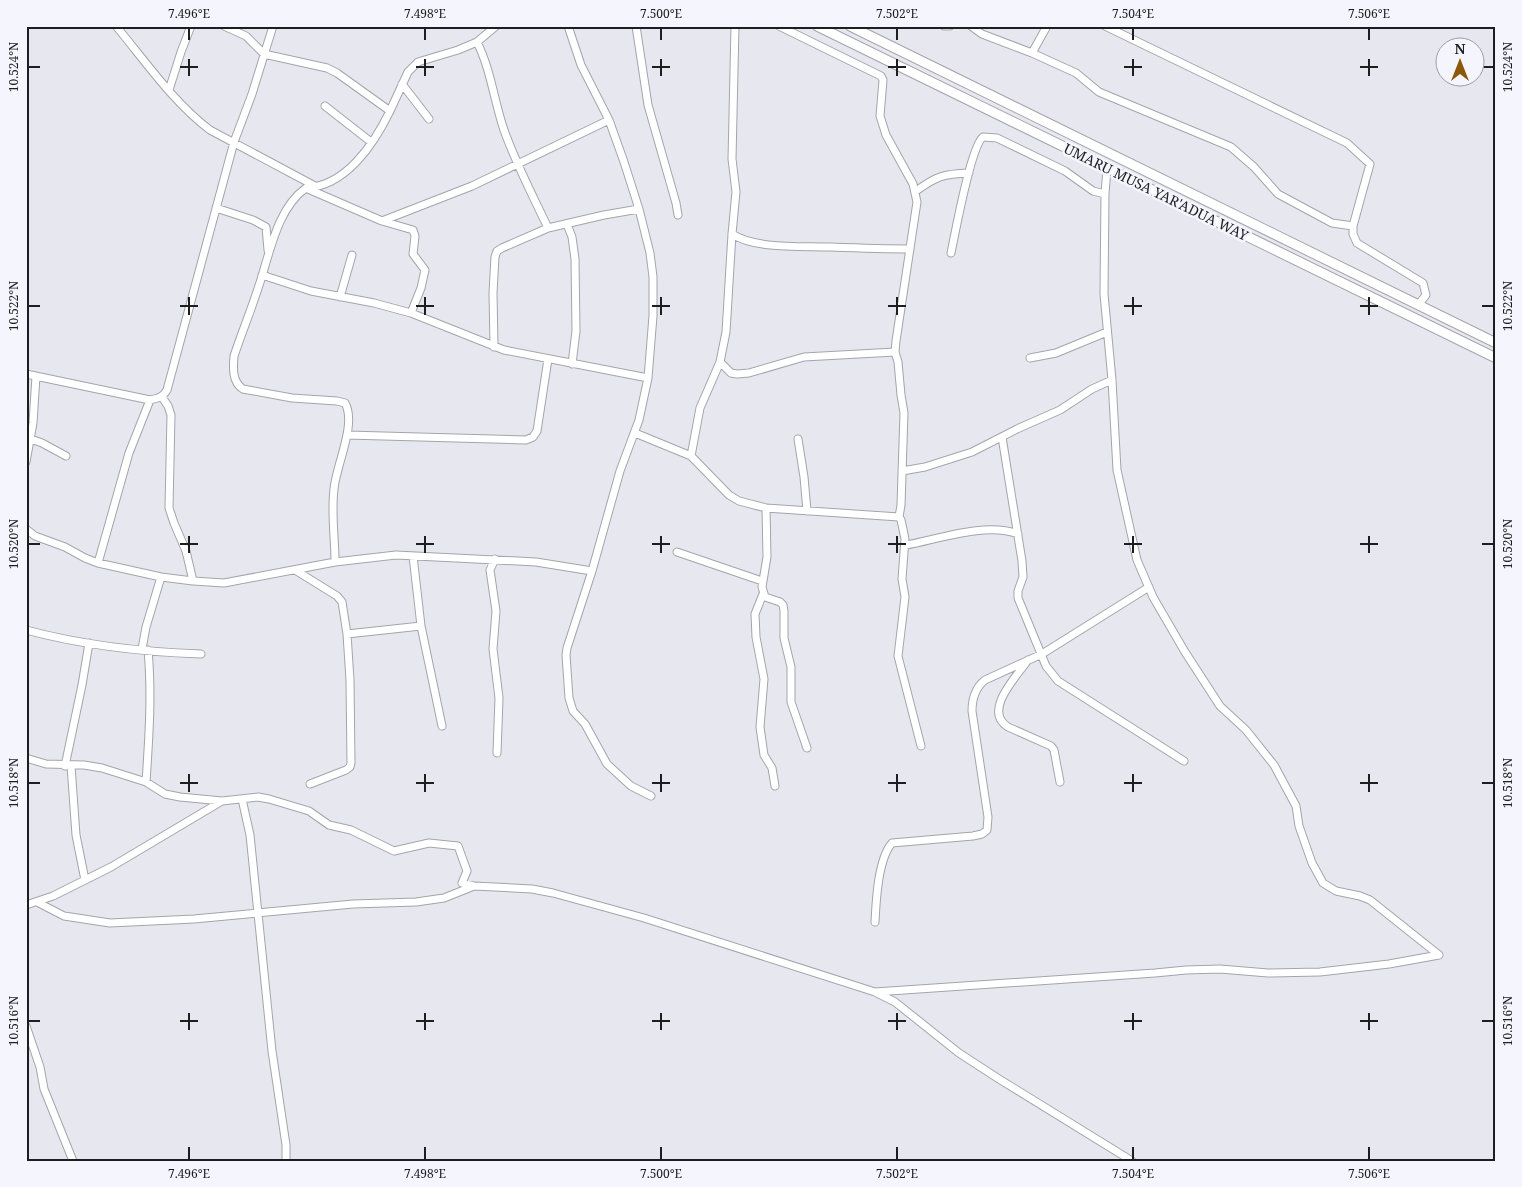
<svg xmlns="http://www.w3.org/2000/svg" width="1522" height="1187" font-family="'Noto Serif',serif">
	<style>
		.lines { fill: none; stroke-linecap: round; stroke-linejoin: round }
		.minor-casing { stroke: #a3a5ab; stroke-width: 9 }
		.major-casing { stroke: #a3a5ab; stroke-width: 11 }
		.minor { stroke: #fff; stroke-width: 7 }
		.major { stroke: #fff; stroke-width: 9 }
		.ticks { fill: none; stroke: #1e1e21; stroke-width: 2 }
		.labels { text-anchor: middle; stroke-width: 5; stroke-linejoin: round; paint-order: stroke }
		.street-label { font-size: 14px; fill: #1e1e21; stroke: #f4f5fd }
		.neatline { fill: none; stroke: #1e1e21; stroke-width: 2 }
		.ticks-label { font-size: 12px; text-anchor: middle; fill: #1e1e21 }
	</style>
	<rect width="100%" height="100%" fill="#e7e8ef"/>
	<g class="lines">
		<defs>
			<path id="minor" d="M 116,26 C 145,61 174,103 210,130 L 315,186
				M 224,26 L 246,36 L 264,54 L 327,68 L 337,73 L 390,111 C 374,144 346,186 306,188 C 279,207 271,247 262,276 C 254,303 243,329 234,356 C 233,368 232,382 243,389 L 292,398 L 337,401 L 345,403 C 357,424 336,465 334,489 C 331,513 335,538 335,562
				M 568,26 L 581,65 L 609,120 L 624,162 L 639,209 L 650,253 L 653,277 L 653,316 L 648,378 L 639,420 L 620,471 L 592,571 L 567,648 L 566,655 L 569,698 L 573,711 L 585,724 L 607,764 L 631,786 L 651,796
				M 636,26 L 648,105 L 676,203 L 678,215
				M 779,26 L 881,76 L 883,80 L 880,116 L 886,135 L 913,184 L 917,202 L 896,341 L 895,352 L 898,362 L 901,395 L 904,413 L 901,505 L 899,517
				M 944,26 L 950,26
				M 971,26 L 982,34 L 1032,53 L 1076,73 L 1099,92 L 1231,147 L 1254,167 L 1278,194 L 1332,223 L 1353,226
				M 1105,26 L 1347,143 L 1370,164 L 1353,226 L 1353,234 L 1357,243 L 1423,283 L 1426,295 L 1418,305
				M 477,42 C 491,70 494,101 504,130 C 516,164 533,196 548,228
				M 1032,53 L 1047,26
				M 402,84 L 429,119
				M 169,90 L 181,52 L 191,26
				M 325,106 L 371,142
				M 390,111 L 408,72 L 418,62 L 458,50 L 477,42 L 496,26
				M 1107,168 L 1105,194 L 1104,294 L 1112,380 L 1117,470 L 1137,560 L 1153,597 L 1185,652 L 1220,706 L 1246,730 L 1274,765 L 1296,806 L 1299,826 L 1312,863 L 1323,883 L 1336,891 L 1360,896 L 1370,900 L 1439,955
				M 308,189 L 382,221 L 413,230 L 415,236 L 413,254 L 425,270 L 421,288 L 411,313
				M 916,191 C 937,176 943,174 969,173
				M 216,208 L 253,220 L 266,227 L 268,250
				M 382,221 L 472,186 L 609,120
				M 567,224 L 572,237 L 575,259 L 576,331 L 572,364
				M 732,234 C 755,249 800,246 827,247 C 855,248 882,249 909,249
				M 951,253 C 955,234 971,146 983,137 L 997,138 L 1065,171 L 1093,191 L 1105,194
				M 262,275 L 311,291 L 374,303 L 411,313 L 504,350 L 648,378
				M 340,297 L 352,255
				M 494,347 L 493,293 L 495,257 L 497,251 L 502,248 L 548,228 L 604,215 L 639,209
				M 1030,358 L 1056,353 L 1107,332
				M 720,362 L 731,373 L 737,374 L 749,373 L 804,357 L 895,352
				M 26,374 L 150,400 C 159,398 163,397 167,390 L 234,142 L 252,94 L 273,26
				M 162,397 L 168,406 L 171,415 L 169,508 L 174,523 L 186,551 L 193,581
				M 635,433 L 691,456 L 729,495 L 739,501 L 766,508 L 767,557 L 762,587 L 765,597 L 780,602 L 783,605 L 784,611 L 784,638 L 791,667 L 791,702 L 807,748
				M 347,435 L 526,440 L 533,437 L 537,431 L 548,359
				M 1002,437 L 1022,561 L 1023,577 L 1018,591 L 1018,598 L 1046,666 L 1058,681 L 1184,761
				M 31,439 L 42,443 L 66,456
				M 798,439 L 804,477 L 807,511
				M 691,456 L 700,408 L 720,362 L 726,332 L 732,234 L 736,192 L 732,159 L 735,26
				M 26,462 L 33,423 L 36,376
				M 902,471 L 925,467 L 972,452 L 1017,429 L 1060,410 L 1092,389 L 1112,380
				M 766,508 L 899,517 L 901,520 L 905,539 L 902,579 L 905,597 L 898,656 L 921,746
				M 26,529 L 35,536 L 65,547 L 85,558 L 98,563 L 161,577 L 193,581 L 224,583 L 335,562 L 396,555 L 536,562 L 592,571
				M 906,545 C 939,539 986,522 1018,534
				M 677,552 L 762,581
				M 413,556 L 421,626 L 442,726
				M 495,559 L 490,570 L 496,611 L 493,649 L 499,698 L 497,753
				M 98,563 L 129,453 L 150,400
				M 295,570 L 337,596 L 342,602 L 347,634 L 350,680 L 351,763 L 350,767 L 346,770 L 310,784
				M 763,594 L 755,614 L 756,637 L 764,679 L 760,727 L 764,755 L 772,768 L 775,786
				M 26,630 C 82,645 143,652 201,654
				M 347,634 L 421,626
				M 142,649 L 146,627 L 161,577
				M 1028,660 C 1017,676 982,711 1008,727 L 1051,746 L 1054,750 L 1060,782
				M 26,758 L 46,764 L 84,765 L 102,768 L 146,782 L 165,794 L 180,797 L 222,801 L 258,797 L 269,799 L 309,811 L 329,825 L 351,830 L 394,851 L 429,843 L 458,846 L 467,871 L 462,883 L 474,886 L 532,889 L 553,893 L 644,918 L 875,992 L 895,1002 L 959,1053 L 999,1079 L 1132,1161
				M 65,766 L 82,685 L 89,643
				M 71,766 L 76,835 L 85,880
				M 146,782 C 149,738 152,694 148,650
				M 242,799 L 250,835 L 272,1051 L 286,1145 L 286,1161
				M 37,902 L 64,916 L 110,923 L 194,919 L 353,904 L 416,902 L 444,898 L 474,886
				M 26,905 L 53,896 L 111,867 L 222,801
				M 875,922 C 876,901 878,859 892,843 L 973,836 L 982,834 L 987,830 L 988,817 L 972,711 C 972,698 975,688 985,680 L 1042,654 L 1149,587
				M 875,992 L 1155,973 L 1186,970 L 1220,969 L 1268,973 L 1320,972 L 1389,964 L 1439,955
				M 26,1026 L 40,1067 L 44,1089 L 73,1161"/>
			<path id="major" d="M 817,26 L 1496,358
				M 850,26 L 1496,343"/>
		</defs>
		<use href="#minor" class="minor-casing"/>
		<use href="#major" class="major-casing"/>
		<use href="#minor" class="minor"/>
		<use href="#major" class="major"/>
	</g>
	<path class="ticks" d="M 189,28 L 189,40M 425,28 L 425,40M 661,28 L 661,40M 897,28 L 897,40M 1133,28 L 1133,40M 1369,28 L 1369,40M 189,59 L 189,76M 425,59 L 425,76M 661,59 L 661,76M 897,59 L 897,76M 1133,59 L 1133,76M 1369,59 L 1369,76M 28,67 L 40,67M 180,67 L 198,67M 416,67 L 434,67M 652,67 L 670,67M 888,67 L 906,67M 1124,67 L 1142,67M 1360,67 L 1378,67M 1482,67 L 1494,67M 189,297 L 189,315M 425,297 L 425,315M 661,297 L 661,315M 897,297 L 897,315M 1133,297 L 1133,315M 1369,297 L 1369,315M 28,306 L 40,306M 180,306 L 198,306M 416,306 L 434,306M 652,306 L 670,306M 888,306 L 906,306M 1124,306 L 1142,306M 1360,306 L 1378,306M 1482,306 L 1494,306M 189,536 L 189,553M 425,536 L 425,553M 661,536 L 661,553M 897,536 L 897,553M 1133,536 L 1133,553M 1369,536 L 1369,553M 28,544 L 40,544M 180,544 L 198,544M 416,544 L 434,544M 652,544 L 670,544M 888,544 L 906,544M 1124,544 L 1142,544M 1360,544 L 1378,544M 1482,544 L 1494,544M 189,774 L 189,792M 425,774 L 425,792M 661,774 L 661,792M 897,774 L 897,792M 1133,774 L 1133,792M 1369,774 L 1369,792M 28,783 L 40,783M 180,783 L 198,783M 416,783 L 434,783M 652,783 L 670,783M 888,783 L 906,783M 1124,783 L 1142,783M 1360,783 L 1378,783M 1482,783 L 1494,783M 189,1013 L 189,1030M 425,1013 L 425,1030M 661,1013 L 661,1030M 897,1013 L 897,1030M 1133,1013 L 1133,1030M 1369,1013 L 1369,1030M 28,1021 L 40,1021M 180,1021 L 198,1021M 416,1021 L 434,1021M 652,1021 L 670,1021M 888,1021 L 906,1021M 1124,1021 L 1142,1021M 1360,1021 L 1378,1021M 1482,1021 L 1494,1021M 189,1147 L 189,1160M 425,1147 L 425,1160M 661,1147 L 661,1160M 897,1147 L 897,1160M 1133,1147 L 1133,1160M 1369,1147 L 1369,1160"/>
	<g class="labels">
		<g class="street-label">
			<text transform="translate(1156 192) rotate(26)" y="5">UMARU MUSA YAR'ADUA WAY</text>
		</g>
	</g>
	<rect width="1522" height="1187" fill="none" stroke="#f4f5fd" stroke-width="55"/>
	<g transform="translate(1460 62)"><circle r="24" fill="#f4f5fd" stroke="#9e9fa5"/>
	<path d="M0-4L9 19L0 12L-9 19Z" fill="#8d5709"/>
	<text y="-8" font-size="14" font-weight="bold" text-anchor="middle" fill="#1e1e21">N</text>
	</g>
	<rect x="28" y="28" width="1466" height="1132" class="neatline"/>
	<g class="ticks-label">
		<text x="189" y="18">7.496°E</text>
		<text x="425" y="18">7.498°E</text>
		<text x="661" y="18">7.500°E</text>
		<text x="897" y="18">7.502°E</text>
		<text x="1133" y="18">7.504°E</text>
		<text x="1369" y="18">7.506°E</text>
		<text transform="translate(14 67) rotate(-90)" y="4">10.524°N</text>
		<text transform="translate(1508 67) rotate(-90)" y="4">10.524°N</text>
		<text transform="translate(14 306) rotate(-90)" y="4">10.522°N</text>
		<text transform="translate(1508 306) rotate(-90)" y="4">10.522°N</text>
		<text transform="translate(14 544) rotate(-90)" y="4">10.520°N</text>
		<text transform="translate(1508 544) rotate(-90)" y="4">10.520°N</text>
		<text transform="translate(14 783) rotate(-90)" y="4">10.518°N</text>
		<text transform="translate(1508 783) rotate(-90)" y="4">10.518°N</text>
		<text transform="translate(14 1021) rotate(-90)" y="4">10.516°N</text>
		<text transform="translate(1508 1021) rotate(-90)" y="4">10.516°N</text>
		<text x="189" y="1178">7.496°E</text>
		<text x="425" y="1178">7.498°E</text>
		<text x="661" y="1178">7.500°E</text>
		<text x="897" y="1178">7.502°E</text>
		<text x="1133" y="1178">7.504°E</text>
		<text x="1369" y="1178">7.506°E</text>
	</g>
</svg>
